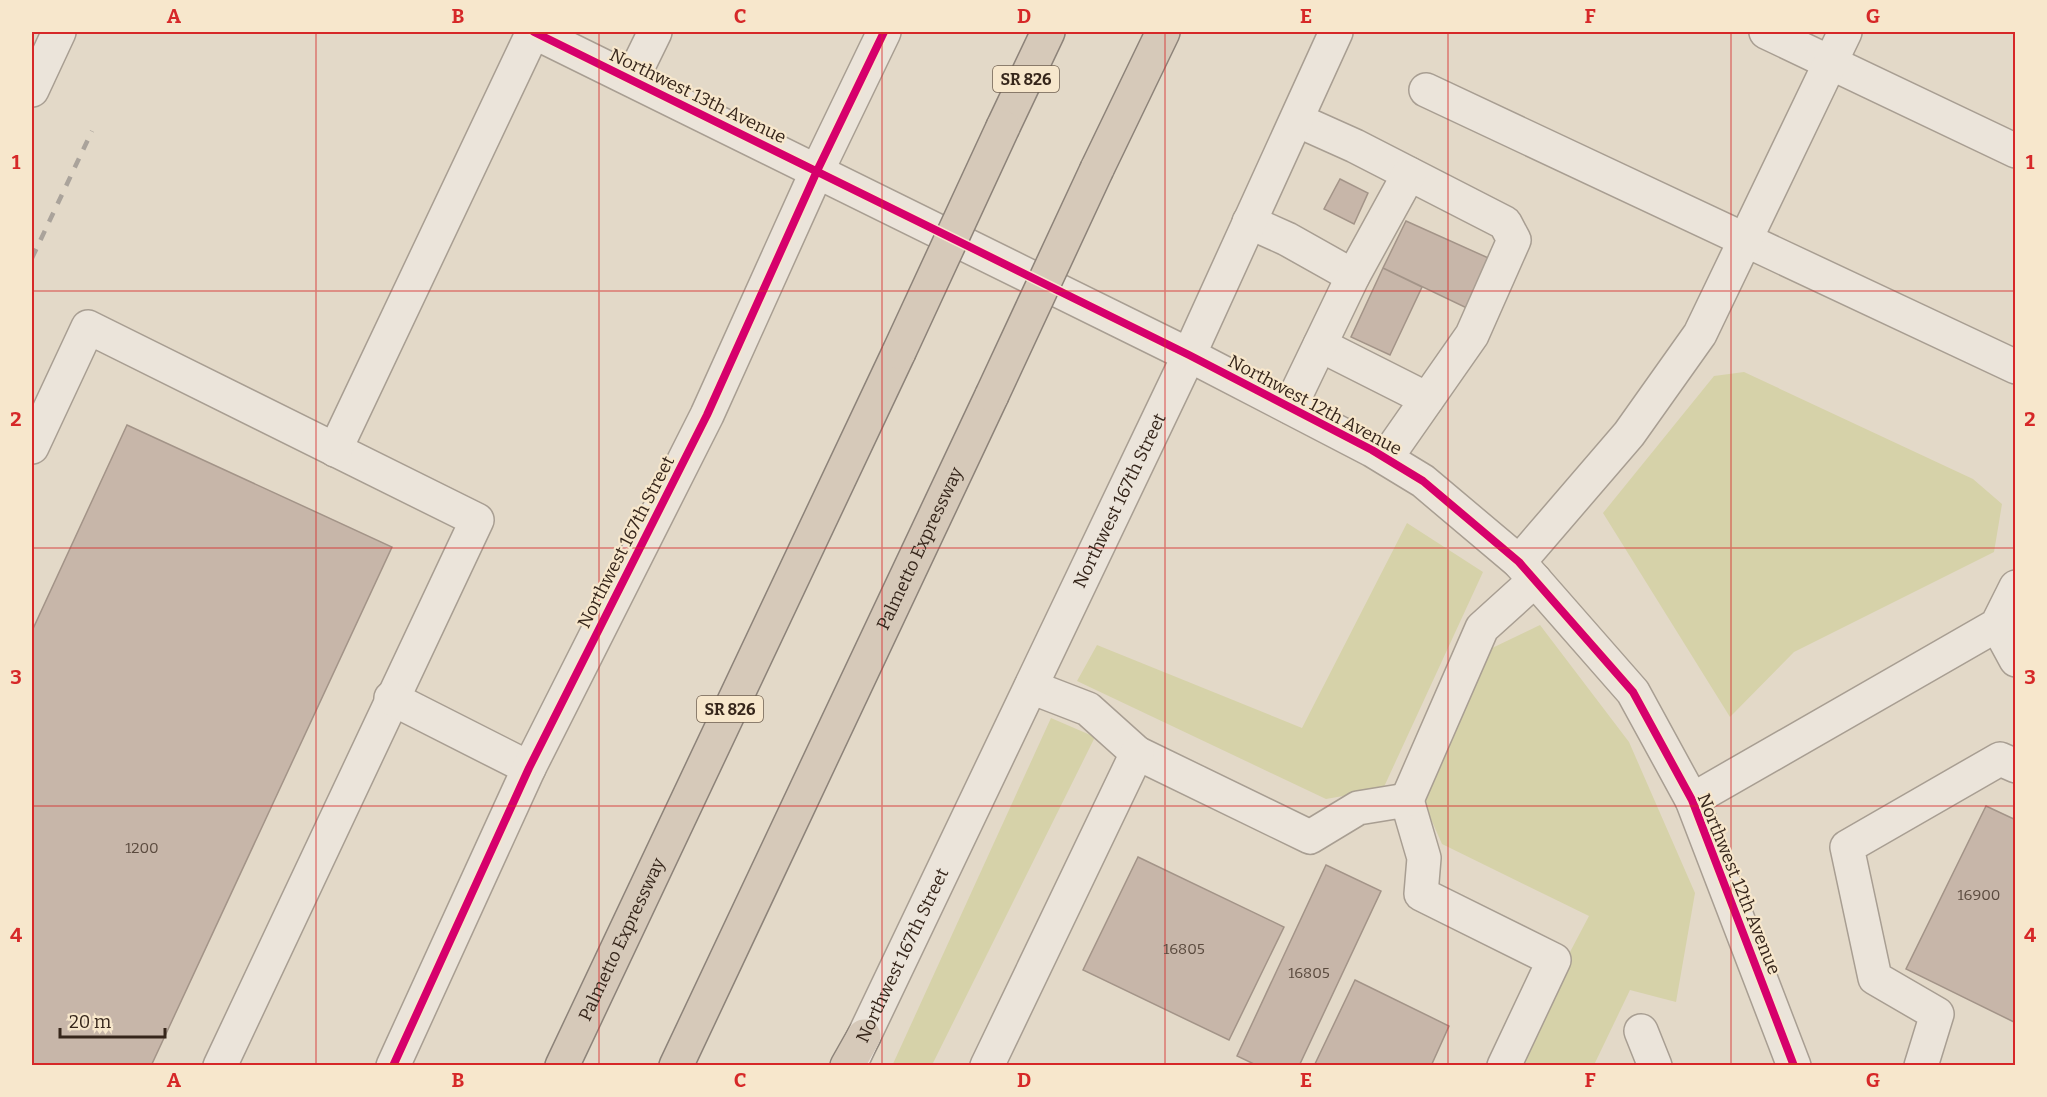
<svg xmlns="http://www.w3.org/2000/svg" width="2047" height="1097" font-family="Bitter,serif">
	<style>
		.green { fill: #d6d2a9 }
		.building { fill: #c7b6a9; stroke: #a39488; stroke-width: 1.5 }
		.lines { fill: none; stroke-linecap: round; stroke-linejoin: round }
		.minor-casing { stroke: #a89e92; stroke-width: 36 }
		.highway-casing { stroke: #8d8379; stroke-width: 36 }
		.minor { stroke: #ebe4da; stroke-width: 33 }
		.highway { stroke: #d6c9b9; stroke-width: 33 }
		.rail { stroke: #aaa39b; stroke-width: 4.5; stroke-dasharray: 10 10; stroke-linecap: butt }
		.highway-bridge-casing { stroke: #8d8379; stroke-width: 36; stroke-linecap: butt }
		.highway-bridge { stroke: #d6c9b9; stroke-width: 33 }
		.cycleway-casing { stroke: #f7e7cc; stroke-width: 11 }
		.cycleway { stroke: #d6006c; stroke-width: 8 }
		.grid { fill: none; stroke: #d62828; stroke-width: 1.5; stroke-opacity: 0.55 }
		.labels { text-anchor: middle; stroke-width: 4.5; stroke-linejoin: round; paint-order: stroke }
		.number-label { font-size: 15px; fill: #5a4a3e }
		.shield { fill: #f7e7cc; stroke: #706050; stroke-width: 1.5 }
		.shield-label { font-size: 16px; font-weight: bold; fill: #36261b }
		.street-label { font-size: 18px; fill: #36261b; stroke: #f7e7cc }
		.neatline { fill: none; stroke: #d62828; stroke-width: 2 }
		.grid-label { font-size: 20px; text-anchor: middle; font-weight: bold; fill: #d62828 }
	</style>
	<rect width="100%" height="100%" fill="#e3d9c8"/>
	<path class="green" d="M 1744,372 L 1973,479 L 2002,504 L 1994,552 L 1794,652 L 1730,717 L 1603,513 L 1714,376 Z
		M 1407,523 L 1483,572 L 1383,789 L 1326,799 L 1077,681 L 1097,645 L 1302,728 Z
		M 1540,625 L 1629,742 L 1695,893 L 1676,1002 L 1630,990 L 1594,1065 L 1523,1065 L 1570,952 L 1589,916 L 1442,844 L 1423,801 L 1488,650 Z
		M 1051,718 L 1095,737 L 932,1065 L 892,1066 Z"/>
	<path class="building" d="M 1340,179 L 1368,193 L 1354,224 L 1324,209 Z
		M 1406,221 L 1495,261 L 1473,311 L 1383,268 Z
		M 1383,268 L 1422,287 L 1390,355 L 1351,337 Z
		M 127,425 L 392,547 L 151,1066 L 32,1066 L 32,631 Z
		M 1986,806 L 2016,820 L 2016,1023 L 1906,969 Z
		M 1138,857 L 1284,927 L 1229,1040 L 1083,970 Z
		M 1326,865 L 1381,891 L 1299,1066 L 1258,1066 L 1237,1056 Z
		M 1355,980 L 1449,1026 L 1431,1066 L 1314,1066 Z"/>
	<g class="lines">
		<defs>
			<g id="minor">
				<path d="M 534,32 L 1189,355 L 1372,450 L 1423,481 L 1519,562 L 1633,692 L 1692,800 L 1794,1066"/>
				<path d="M 1766,32 L 2016,151"/>
				<path d="M 632,79 L 655,32"/>
				<path d="M 32,90 L 59,32"/>
				<path d="M 1426,90 L 2016,367"/>
				<path d="M 1297,120 L 1355,146 L 1505,223 L 1514,240 L 1472,335 L 1386,458"/>
				<path d="M 1249,222 L 1287,239 L 1353,276"/>
				<path d="M 1320,345 L 1427,399"/>
				<path d="M 1290,407 L 1353,276 L 1409,174"/>
				<path d="M 32,447 L 88,327 L 477,520 L 220,1066"/>
				<path d="M 335,450 L 533,32"/>
				<path d="M 1519,562 L 1629,434 L 1700,334 L 1845,32"/>
				<path d="M 1997,625 L 2016,660"/>
				<path d="M 1031,687 L 1088,709 L 1137,753 L 1310,837 L 1358,808 L 1407,800 L 1424,858 L 1421,894 L 1554,960 L 1504,1066"/>
				<path d="M 391,698 L 529,768"/>
				<path d="M 1407,800 L 1482,628 L 1535,580"/>
				<path d="M 1692,800 L 1997,625 L 2016,587"/>
				<path d="M 1641,1031 L 1655,1066"/>
				<path id="s1" d="M 852,1061 L 1189,355 L 1336,32"/>
				<path d="M 393,1066 L 529,768 L 707,415 L 817,171 L 884,32"/>
				<path d="M 987,1066 L 1137,753"/>
				<path d="M 1921,1066 L 1937,1014 L 1875,978 L 1847,847 L 2000,759 L 2016,766"/>
			</g>
			<g id="highway">
				<path d="M 1003,127 L 1048,32"/>
				<path d="M 1097,169 L 1163,32"/>
				<path id="s2" d="M 562,1066 L 899,352"/>
				<path id="s3" d="M 676,1066 L 992,395"/>
				<path d="M 847,1066 L 864,1036"/>
			</g>
		</defs>
		<use href="#minor" class="minor-casing"/>
		<use href="#highway" class="highway-casing"/>
		<use href="#minor" class="minor"/>
		<use href="#highway" class="highway"/>
		<path class="rail" d="M 32,258 L 92,131"/>
		<defs>
			<path id="highway-bridge" d="M 899,352 L 1003,127
				M 992,395 L 1097,169"/>
		</defs>
		<use href="#highway-bridge" class="highway-bridge-casing"/>
		<use href="#highway-bridge" class="highway-bridge"/>
		<defs>
			<path id="cycleway" d="M 534,32 L 1189,355 L 1372,450 L 1423,481 L 1519,562 L 1633,692 L 1692,800 L 1794,1066
				M 393,1066 L 529,768 L 707,415 L 817,171 L 884,32"/>
		</defs>
		<use href="#cycleway" class="cycleway-casing"/>
		<use href="#cycleway" class="cycleway"/>
	</g>
	<path class="grid" d="M 316,32 L 316,1066M 599,32 L 599,1066M 882,32 L 882,1066M 1165,32 L 1165,1066M 1448,32 L 1448,1066M 1731,32 L 1731,1066M 32,291 L 2016,291M 32,548 L 2016,548M 32,806 L 2016,806"/>
	<g class="labels">
		<g class="number-label">
			<text x="142" y="853">1200</text>
			<text x="1979" y="900">16900</text>
			<text x="1184" y="954">16805</text>
			<text x="1309" y="978">16805</text>
		</g>
		<g class="shield">
			<rect x="993" y="66" width="66" height="26" rx="4.5"/>
			<rect x="697" y="696" width="66" height="26" rx="4.5"/>
		</g>
		<g class="shield-label">
			<text x="1026" y="85">SR 826</text>
			<text x="730" y="715">SR 826</text>
		</g>
		<g class="street-label">
			<text transform="translate(698 96) rotate(26)" y="6">Northwest 13th Avenue</text>
			<text transform="translate(1315 405) rotate(28)" y="6">Northwest 12th Avenue</text>
			<text dy="6" stroke="none"><textPath href="#s1" startOffset="621">Northwest 167th Street</textPath></text>
			<text transform="translate(626 542) rotate(-63)" y="6">Northwest 167th Street</text>
			<text dy="6" stroke="none"><textPath href="#s3" startOffset="572">Palmetto Expressway</textPath></text>
			<text transform="translate(1739 884) rotate(68)" y="6">Northwest 12th Avenue</text>
			<text dy="6" stroke="none"><textPath href="#s2" startOffset="140">Palmetto Expressway</textPath></text>
			<text dy="6" stroke="none"><textPath href="#s1" startOffset="117">Northwest 167th Street</textPath></text>
		</g>
	</g>
	<rect width="2047" height="1097" fill="none" stroke="#f7e7cc" stroke-width="66"/>
	<path d="M60 1028v9h105v-9" fill="none" stroke="#36261b" stroke-width="3"/>
	<text x="69" y="1028" font-size="18" fill="#36261b" stroke="#f7e7cc" stroke-width="4.5" paint-order="stroke">20 m</text>
	<rect x="33" y="33" width="1981" height="1031" class="neatline"/>
	<g class="grid-label">
		<text x="174" y="23">A</text>
		<text x="458" y="23">B</text>
		<text x="740" y="23">C</text>
		<text x="1024" y="23">D</text>
		<text x="1306" y="23">E</text>
		<text x="1590" y="23">F</text>
		<text x="1873" y="23">G</text>
		<text x="16" y="169">1</text>
		<text x="2030" y="169">1</text>
		<text x="16" y="426">2</text>
		<text x="2030" y="426">2</text>
		<text x="16" y="684">3</text>
		<text x="2030" y="684">3</text>
		<text x="16" y="942">4</text>
		<text x="2030" y="942">4</text>
		<text x="174" y="1087">A</text>
		<text x="458" y="1087">B</text>
		<text x="740" y="1087">C</text>
		<text x="1024" y="1087">D</text>
		<text x="1306" y="1087">E</text>
		<text x="1590" y="1087">F</text>
		<text x="1873" y="1087">G</text>
	</g>
</svg>
